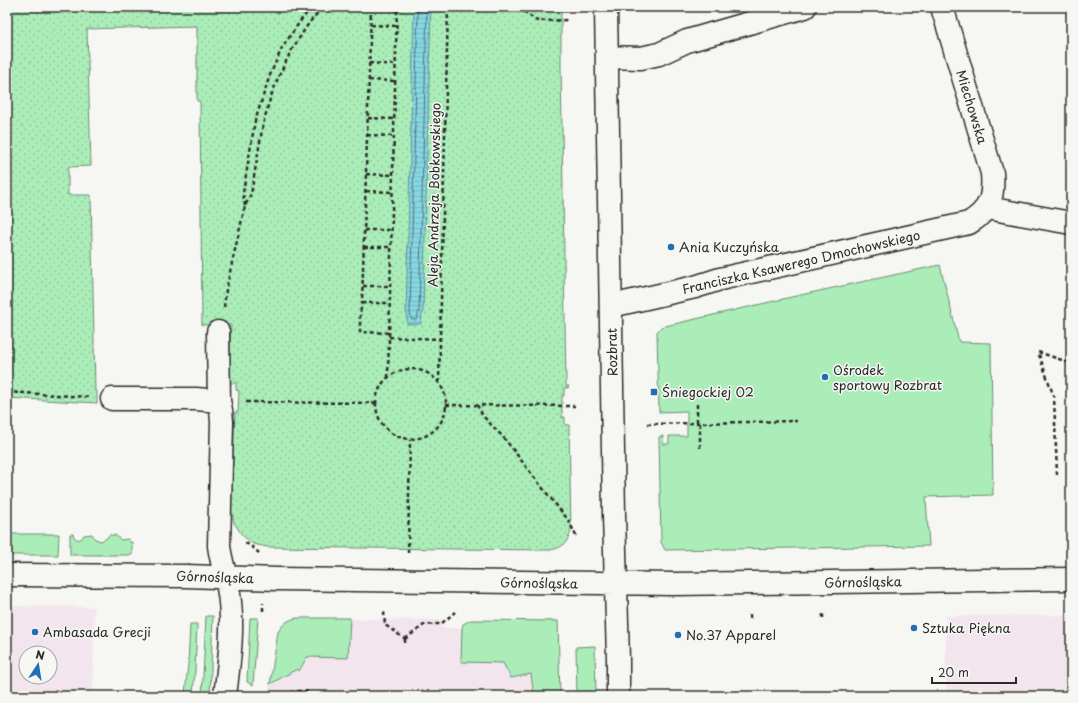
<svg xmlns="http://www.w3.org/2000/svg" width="1078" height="703" font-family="'Playpen Sans',sans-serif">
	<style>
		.built { fill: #f3e5ed; fill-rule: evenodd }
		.grass { fill: #aaedb8; stroke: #6a8c72 }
		.park { fill: url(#park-dots); stroke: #6a8c72 }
		.water { fill: url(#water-rules); stroke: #629299 }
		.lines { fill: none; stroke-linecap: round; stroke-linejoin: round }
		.shore { stroke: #507075; stroke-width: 1 }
		.minor-casing { stroke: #2b2b2b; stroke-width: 25 }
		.path { stroke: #2b2b2b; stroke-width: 2.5; stroke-dasharray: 4 3; stroke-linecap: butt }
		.minor { stroke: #f6f6f2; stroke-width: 22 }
		.poi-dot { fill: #1f6fb2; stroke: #f6f6f2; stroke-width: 1.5 }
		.labels { text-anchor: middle; stroke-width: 3; stroke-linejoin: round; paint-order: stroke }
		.street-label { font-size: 13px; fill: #2b2b2b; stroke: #f6f6f2 }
		.poi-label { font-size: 13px; fill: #2b2b2b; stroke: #f6f6f2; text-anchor: start }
	</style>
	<defs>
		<pattern id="park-dots" width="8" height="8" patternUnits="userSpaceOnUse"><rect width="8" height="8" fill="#aaedb8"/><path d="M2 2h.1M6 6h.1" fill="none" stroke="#92cb9e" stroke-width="1.8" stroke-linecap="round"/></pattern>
		<pattern id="water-rules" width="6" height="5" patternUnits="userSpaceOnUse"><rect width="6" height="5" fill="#87d7e3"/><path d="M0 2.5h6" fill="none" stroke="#75b9c3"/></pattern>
	</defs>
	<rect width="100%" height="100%" fill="#f6f6f2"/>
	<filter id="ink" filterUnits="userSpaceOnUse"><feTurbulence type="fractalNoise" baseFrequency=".025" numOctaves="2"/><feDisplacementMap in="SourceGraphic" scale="8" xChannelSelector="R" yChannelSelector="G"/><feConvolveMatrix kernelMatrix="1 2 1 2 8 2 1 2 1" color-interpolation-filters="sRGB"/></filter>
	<g filter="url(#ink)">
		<path class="built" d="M 7,606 L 94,607 L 93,696 L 7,696 ZM 26,653 L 50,653 L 50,677 L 26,677 Z
			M 1071,615 L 1071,696 L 946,696 L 946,616 Z
			M 297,618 L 441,620 L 441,628 L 462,628 L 463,624 L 471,620 L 558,621 L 560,696 L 268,696 L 278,632 L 282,626 L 290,619 Z"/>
		<path class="grass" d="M 940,265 L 959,342 L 991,343 L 993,495 L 926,497 L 929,546 L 665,550 L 661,542 L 659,437 L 663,436 L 663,444 L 669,444 L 669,436 L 687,436 L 687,411 L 659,412 L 657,332 L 661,327 L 796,296 Z
			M 7,534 L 59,534 L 58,555 L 7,555 Z
			M 70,534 L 73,534 C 75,539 76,540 81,539 L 84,535 L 92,534 L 95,539 L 101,541 L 107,538 L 109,535 L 115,535 L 121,540 L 128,539 L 129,542 L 132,542 L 132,555 L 70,555 Z
			M 206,616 L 213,616 L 210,696 L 202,696 Z
			M 250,618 L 258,618 L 253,685 L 247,682 Z
			M 297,618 L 350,618 L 348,658 L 307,657 L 299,671 L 297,669 L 270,684 L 278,632 C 283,624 287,620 297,618 Z
			M 471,620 L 558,621 L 560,696 L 534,696 L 531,674 L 511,678 L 503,663 L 461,662 L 462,628 L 463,624 Z
			M 190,624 L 197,624 L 195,671 L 193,694 L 185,693 L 188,665 Z
			M 595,646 L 596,696 L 577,696 L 576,647 Z"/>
		<path class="park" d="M 7,7 L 561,7 L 561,66 L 566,386 L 569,386 L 568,388 L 564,388 L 564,396 L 562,396 L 562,417 L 565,417 L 565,425 L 569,425 L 571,531 C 568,543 561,549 549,550 L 267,547 L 253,544 L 243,536 L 234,523 L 231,508 L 235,412 L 238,412 L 239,391 L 236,390 L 236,383 L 228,383 L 231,325 L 202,325 L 200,101 L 197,101 L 197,26 L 87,29 L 91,166 L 68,167 L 68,195 L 91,195 L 95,391 L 97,391 L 97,403 L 7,398 Z"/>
		<path class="water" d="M 414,7 L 431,7 L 423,314 L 422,314 L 421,323 L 420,324 L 407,324 L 407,313 L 406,313 Z"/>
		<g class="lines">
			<path class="shore" d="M 418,7 L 410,311 L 411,319 L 415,320 L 417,319 L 419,311 L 427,7"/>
			<defs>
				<path id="minor" d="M 606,7 L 614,515 L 618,659 L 618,696
					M 607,57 L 641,58 L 659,54 L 687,41 L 805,7
					M 987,208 L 1071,223
					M 611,306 L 695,287 L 720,279 L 969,223 C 990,210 994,198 992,173 L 942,7
					M 218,332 L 219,401 L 221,410 L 222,422 L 219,546 C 221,562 227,578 229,594 C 234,627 229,663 225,696
					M 112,399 L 196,399 L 219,401
					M 7,575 L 186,576 L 277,579 L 673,584 L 1071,579"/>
			</defs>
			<use href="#minor" class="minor-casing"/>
			<path class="path" d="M 371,7 L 362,303 L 360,314 L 360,332 L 389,333
				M 371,7 L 397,8
				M 518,7 L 537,21 L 568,20
				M 371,25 L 397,26
				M 369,63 L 396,65
				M 369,80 L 396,81
				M 368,118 L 394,119
				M 367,135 L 394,136
				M 366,174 L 393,175
				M 366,191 L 393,192
				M 245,206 L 243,193 L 255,121 L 270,75 L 282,48 L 301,20 L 312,7
				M 364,230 L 392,230
				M 364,247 L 391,247
				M 363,286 L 390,286
				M 362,303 L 390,303
				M 224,307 L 226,290 L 232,263 L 245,206 L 251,194 L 263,124 L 270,99 L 278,78 L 291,51 L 309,23 L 323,7
				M 389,337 L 440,339
				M376 404a35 35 0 1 1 70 0a35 35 0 1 1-70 0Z
				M 388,378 L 397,7
				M 7,383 L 11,392
				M 439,383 L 448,7
				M 7,392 L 88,397
				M 246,402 L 375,403
				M 446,405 L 575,406
				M 477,405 L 483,416 L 504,438 L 541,486 L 569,521 L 576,536
				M 697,422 L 697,401
				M 700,423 L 700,448
				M 647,424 L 797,421
				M 1057,475 L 1054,397 L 1038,352 L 1071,363
				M 245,543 L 250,545 L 259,553
				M 408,553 L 410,440
				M 263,611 L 263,603
				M 384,612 L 385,625 L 405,639
				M 823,618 L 823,612
				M 750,619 L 750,613
				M 405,639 L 424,625 L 434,624 L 441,624 L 455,612
				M 405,643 L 405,639
				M 284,696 C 292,691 299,690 308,692"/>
			<use href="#minor" class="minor"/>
		</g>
	</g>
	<g class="poi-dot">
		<circle cx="671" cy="247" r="4"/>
		<circle cx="825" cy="377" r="4"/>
		<rect x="650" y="388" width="8" height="8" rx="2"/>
		<circle cx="914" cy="628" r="4"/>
		<circle cx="35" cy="632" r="4"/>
		<circle cx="678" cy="635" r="4"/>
	</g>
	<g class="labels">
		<g class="street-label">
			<text transform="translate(972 107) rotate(73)" y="5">Miechowska</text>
			<text transform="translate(434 195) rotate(-89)" y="5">Aleja Andrzeja Bobkowskiego</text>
			<text transform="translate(801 262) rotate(-13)" y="5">Franciszka Ksawerego Dmochowskiego</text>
			<text transform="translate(612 352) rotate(-91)" y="5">Rozbrat</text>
			<text transform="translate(215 577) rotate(2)" y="5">Górnośląska</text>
			<text transform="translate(863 582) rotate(-1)" y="5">Górnośląska</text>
			<text transform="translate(539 583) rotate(1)" y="5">Górnośląska</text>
		</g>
		<g class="poi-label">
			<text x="679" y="252">Ania Kuczyńska</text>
			<text x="833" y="375">Ośrodek<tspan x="833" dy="15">sportowy Rozbrat</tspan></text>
			<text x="662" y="397">Śniegockiej 02</text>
			<text x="922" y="633">Sztuka Piękna</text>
			<text x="43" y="637">Ambasada Grecji</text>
			<text x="686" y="640">No.37 Apparel</text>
		</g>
	</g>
	<rect width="1078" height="703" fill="none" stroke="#f6f6f2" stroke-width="24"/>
	<rect x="12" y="12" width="1054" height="679" fill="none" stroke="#2b2b2b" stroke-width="1.5" filter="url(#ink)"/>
	<g transform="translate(38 665) rotate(12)"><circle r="19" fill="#f6f6f2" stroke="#a5a5a2"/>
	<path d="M0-3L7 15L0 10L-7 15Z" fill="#1f6fb2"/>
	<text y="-6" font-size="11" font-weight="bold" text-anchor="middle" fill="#2b2b2b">N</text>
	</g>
	<path d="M932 677v6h84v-6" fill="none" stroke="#2b2b2b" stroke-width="2"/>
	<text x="938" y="677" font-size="12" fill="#2b2b2b" stroke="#f6f6f2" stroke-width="3" paint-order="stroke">20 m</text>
</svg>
